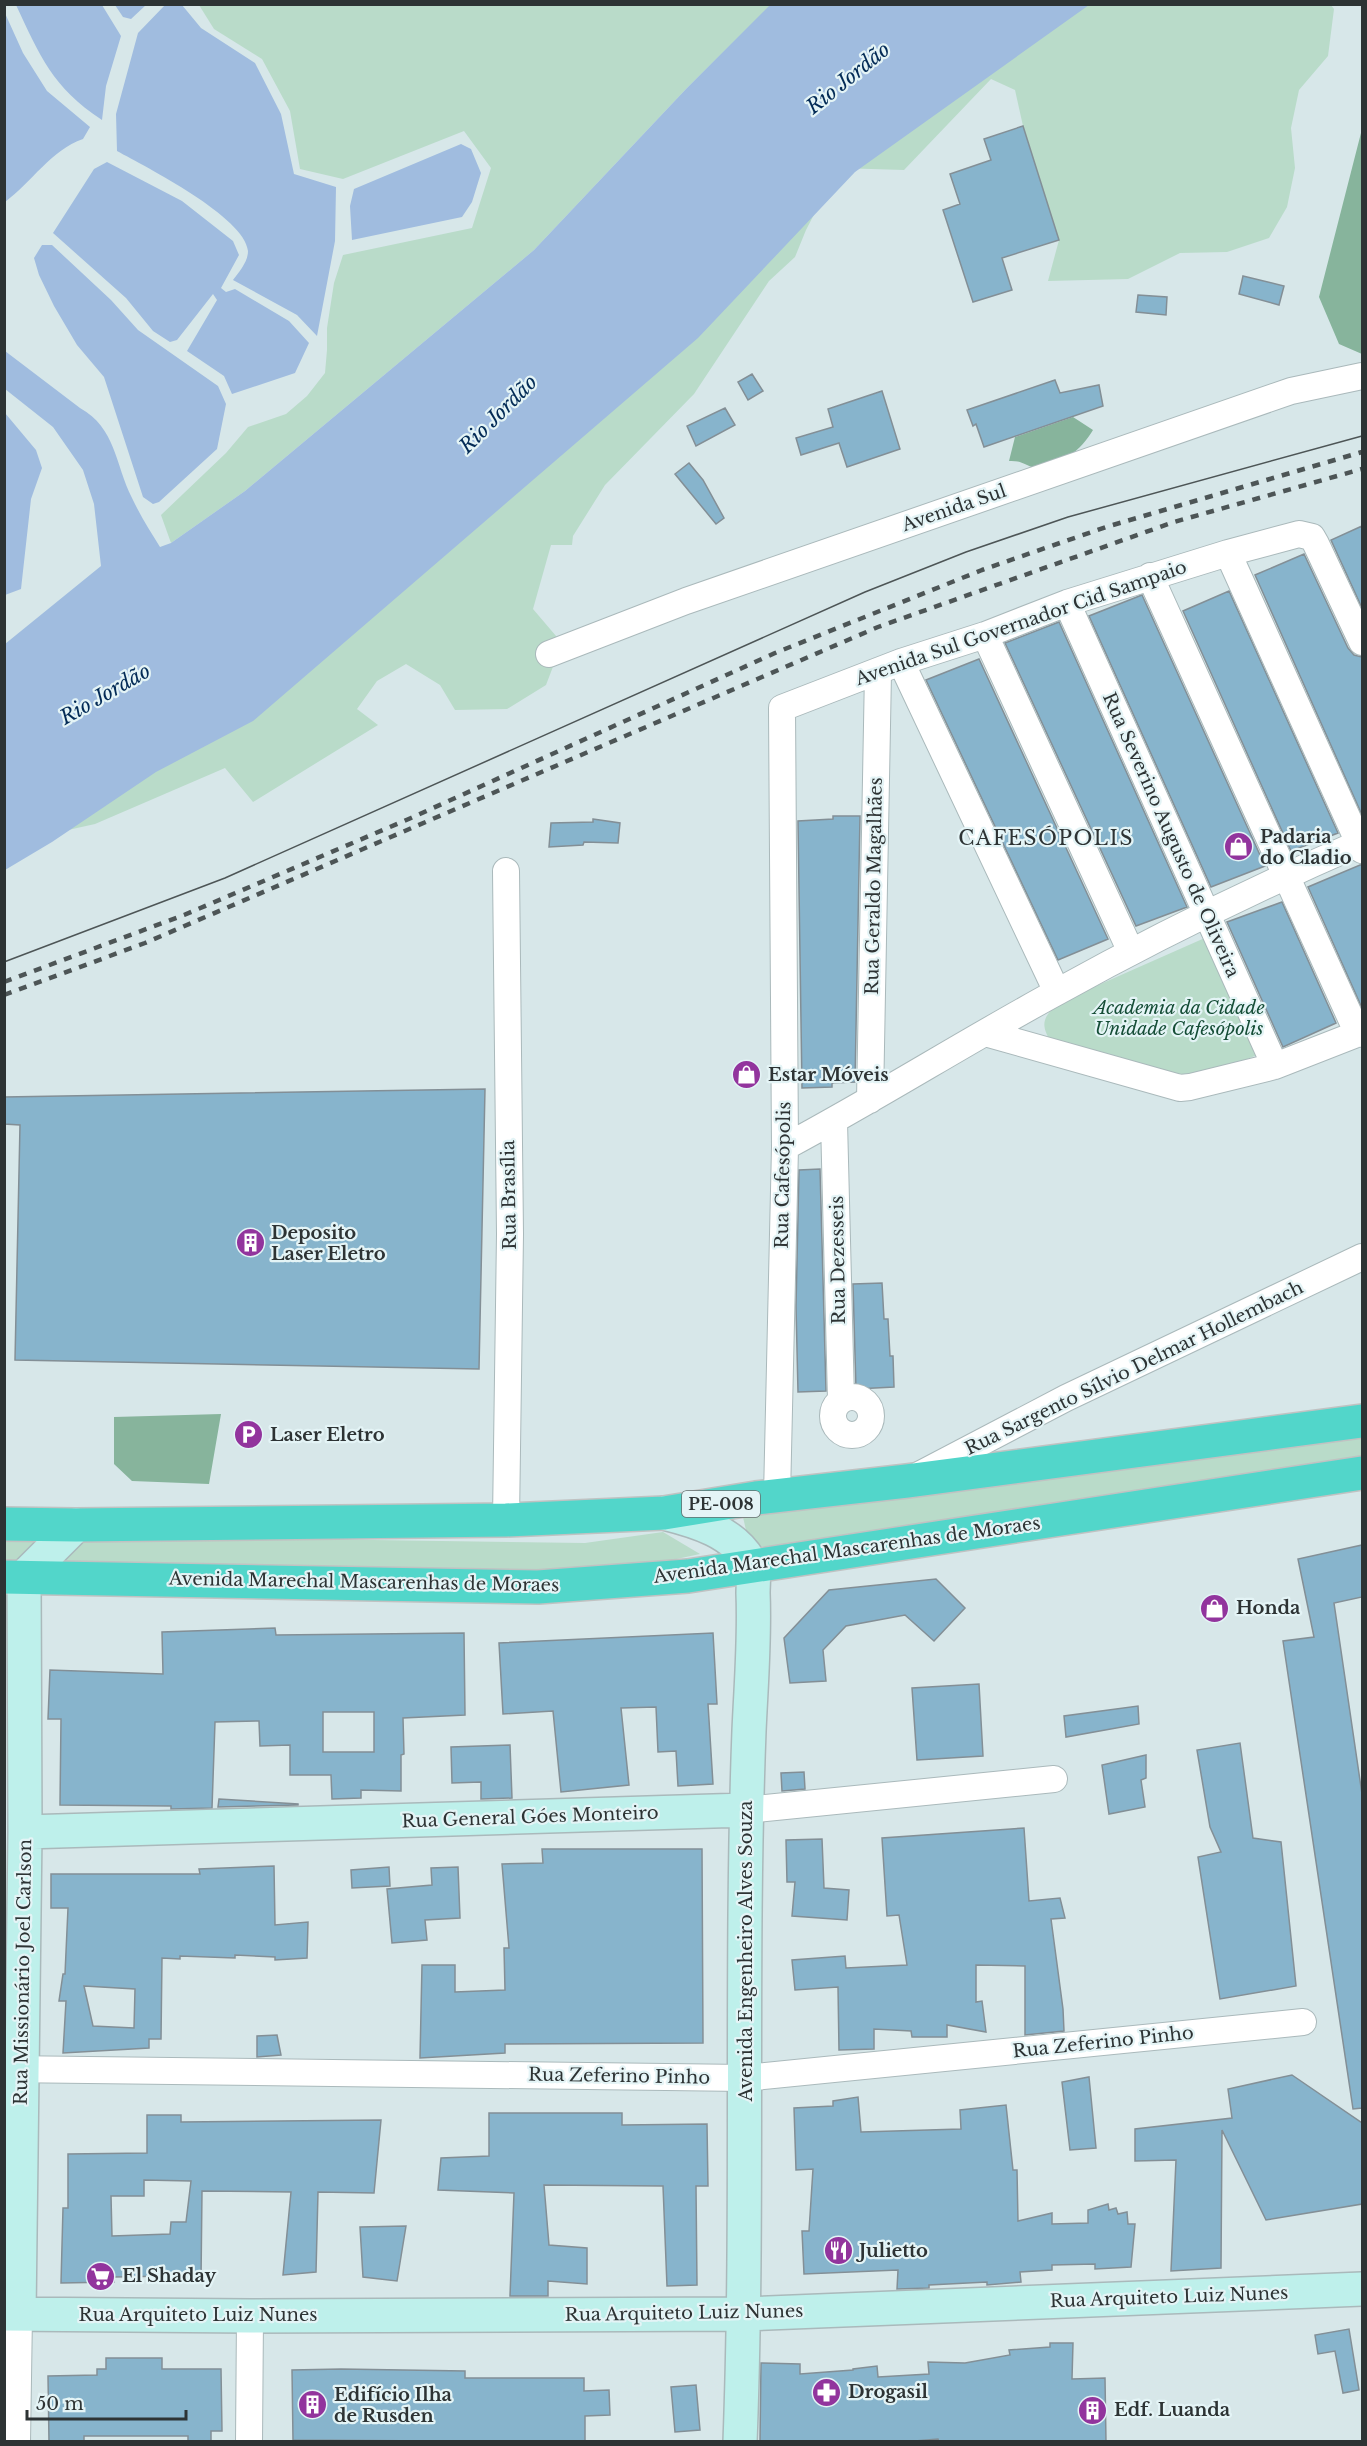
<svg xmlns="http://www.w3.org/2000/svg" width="1367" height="2446" font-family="'Libre Baskerville',serif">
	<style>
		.green { fill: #b9dbc9 }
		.forest { fill: #87b49c }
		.water { fill: #a0bcdf }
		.building { fill: #87b4cc; stroke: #838f96; stroke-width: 1.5; fill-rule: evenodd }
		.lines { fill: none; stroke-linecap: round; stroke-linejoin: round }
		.minor-casing { stroke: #aab9bb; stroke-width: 28 }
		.secondary-casing { stroke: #aab9bb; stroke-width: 36 }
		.trunk-casing { stroke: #c0c2c2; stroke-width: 36 }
		.minor { stroke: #fff; stroke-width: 26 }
		.secondary { stroke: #bef0eb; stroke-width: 33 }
		.trunk { stroke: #52d6ca; stroke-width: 33 }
		.tram { stroke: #4d5556; stroke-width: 1.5 }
		.rail { stroke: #4d5556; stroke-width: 4.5; stroke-dasharray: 8 8; stroke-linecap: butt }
		.labels { text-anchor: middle; stroke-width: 4.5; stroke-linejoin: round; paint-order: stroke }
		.shield { fill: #e4f4f6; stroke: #646d6e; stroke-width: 1.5 }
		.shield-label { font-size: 16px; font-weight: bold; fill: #2d3334 }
		.street-label { font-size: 18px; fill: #2d3334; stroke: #e4f4f6 }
		.poi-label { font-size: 18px; font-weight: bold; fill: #2d3334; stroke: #e4f4f6; text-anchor: start }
		.park-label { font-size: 18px; font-style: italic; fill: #154d36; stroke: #e4f4f6 }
		.water-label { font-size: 20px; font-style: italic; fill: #032b56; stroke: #e4f4f6 }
		.neighbourhood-label { font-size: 20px; letter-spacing: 1.5px; fill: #2d3334; stroke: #e4f4f6 }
	</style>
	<rect width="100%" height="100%" fill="#d7e7e9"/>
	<path class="green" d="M 199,5 L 771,5 L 686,89 L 534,250 L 245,491 L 171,543 L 161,515 L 226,453 L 248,427 L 286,414 L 307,396 L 325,373 L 327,350 L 327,328 L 334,283 L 343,255 L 472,228 L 491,168 L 464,131 L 343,179 L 300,169 L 290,111 L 262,59 L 214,29 Z
		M 1021,5 L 1331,5 L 1334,9 L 1328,56 L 1299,90 L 1291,128 L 1295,168 L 1287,207 L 1269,238 L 1227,252 L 1180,253 L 1128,279 L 1048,281 L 1059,240 L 1023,126 L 1015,90 L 991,79 L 904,170 L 838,168 L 806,230 L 795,257 L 769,281 L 694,394 L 605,485 L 573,536 L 572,545 L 551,545 L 533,609 L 562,643 L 546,685 L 507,709 L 455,710 L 440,685 L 406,664 L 377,681 L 357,709 L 378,725 L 253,802 L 225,768 L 95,824 L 23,840 Z
		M 1207,937 L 1264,1052 L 1188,1084 L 1051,1042 C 1039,1023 1044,1016 1060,1002 Z
		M 1362,1434 L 1362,1464 L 818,1541 L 750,1548 L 743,1517 Z
		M 663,1532 L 700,1554 L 639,1567 L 487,1575 L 59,1563 L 89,1536 L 585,1543 Z
		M 5,1540 L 52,1541 L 26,1566 L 5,1566 Z"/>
	<path class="forest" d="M 1362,129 L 1362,354 L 1339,344 L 1319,297 Z
		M 1073,417 L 1093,430 C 1082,449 1060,468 1036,468 C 1027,467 1023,460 1009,461 L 1015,437 Z
		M 221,1414 L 209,1484 L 132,1481 L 114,1464 L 114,1417 Z"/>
	<path class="water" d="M 166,4 L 182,5 L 201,28 L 255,63 L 281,114 L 294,174 L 336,187 L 335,241 L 317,336 L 297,315 L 233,280 C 239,272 248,262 248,251 C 245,217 146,167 117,151 L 116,114 L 138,33 Z
		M 771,4 L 1089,5 L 855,172 L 698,338 L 253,721 L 156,772 L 52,842 L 5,870 L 5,644 L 101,566 L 94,504 L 83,470 L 53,427 L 5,389 L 5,351 L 80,408 C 116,428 115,464 132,498 C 140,515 150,531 160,547 L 171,543 L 245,491 L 534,250 L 686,89 Z
		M 16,5 L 102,5 L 121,36 L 106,86 L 102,120 C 52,87 40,56 16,5 Z
		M 115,5 L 146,5 L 131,19 L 123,17 Z
		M 4,11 L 23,53 L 47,91 L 90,127 L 83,139 C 51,150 32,182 5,202 Z
		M 461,144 L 471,149 L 481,173 L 472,202 L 462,217 L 352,240 L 350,206 L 354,189 Z
		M 107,162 L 182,201 L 233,241 L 239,255 L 221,288 L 226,292 L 235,289 L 289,321 L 309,343 L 295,373 L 232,394 L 224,376 L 187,351 L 217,300 L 213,294 L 177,340 L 170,342 L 153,331 L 126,298 L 53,233 L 94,169 Z
		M 42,245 L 52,245 L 111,300 L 138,330 L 218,386 L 226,404 L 217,449 L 159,502 L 153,504 L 143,497 L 104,377 L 77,345 L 54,306 L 39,275 L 34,258 Z
		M 5,413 L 36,450 L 42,468 L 31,499 L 21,589 L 5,595 Z"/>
	<path class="building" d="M 1023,126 L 1059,240 L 1002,258 L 1012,290 L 973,302 L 943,210 L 960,204 L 950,174 L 991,160 L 984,139 Z
		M 1243,276 L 1284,286 L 1279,305 L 1239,294 Z
		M 1138,295 L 1167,297 L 1166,315 L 1136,312 Z
		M 752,374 L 763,391 L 748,400 L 738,382 Z
		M 1055,380 L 1060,393 L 1099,385 L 1103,406 L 984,447 L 976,424 L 973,426 L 967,410 Z
		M 882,391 L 900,449 L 847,467 L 839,443 L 801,455 L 796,438 L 833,427 L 828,409 Z
		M 725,408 L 735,425 L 696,446 L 687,426 Z
		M 689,463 L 703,480 L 724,518 L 716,524 L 675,474 Z
		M 1362,526 L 1362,608 L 1331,540 Z
		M 1304,554 L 1348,648 L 1354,655 L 1362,657 L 1362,815 L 1255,575 Z
		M 1229,591 L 1338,833 L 1291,851 L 1183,611 Z
		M 1142,595 L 1265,866 L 1211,887 L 1089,616 Z
		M 1059,622 L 1187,907 L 1136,926 L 1005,643 Z
		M 979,659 L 1108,939 L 1058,960 L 926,680 Z
		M 833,816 L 860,816 L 855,1082 L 832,1083 L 832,1087 L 802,1088 L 798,821 L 833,819 Z
		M 593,819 L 620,823 L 618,843 L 584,842 L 583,845 L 549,847 L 551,823 L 593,822 Z
		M 1360,865 L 1362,865 L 1362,1008 L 1308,887 Z
		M 1282,902 L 1336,1023 L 1283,1047 L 1227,922 Z
		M 485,1089 L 479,1369 L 15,1360 L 20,1125 L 4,1124 L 4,1097 Z
		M 820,1169 L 826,1391 L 798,1392 L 796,1306 L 799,1170 Z
		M 882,1283 L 884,1319 L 888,1319 L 890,1356 L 893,1356 L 894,1387 L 856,1389 L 853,1284 Z
		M 1362,1545 L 1362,1597 L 1334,1603 L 1362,1794 L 1362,2108 L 1353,2109 L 1283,1641 L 1314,1637 L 1298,1559 Z
		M 936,1579 L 965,1608 L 934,1641 L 905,1615 L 846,1626 L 823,1650 L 826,1681 L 790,1683 L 784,1638 L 829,1590 Z
		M 275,1628 L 276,1635 L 464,1633 L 465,1715 L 403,1718 L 404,1754 L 401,1755 L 401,1791 L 361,1790 L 361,1798 L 332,1799 L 331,1775 L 290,1775 L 290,1745 L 260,1746 L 259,1721 L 215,1722 L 212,1808 L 171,1809 L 171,1806 L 60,1805 L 61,1719 L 48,1719 L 50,1670 L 163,1674 L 162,1632 ZM 323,1712 L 374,1712 L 374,1752 L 323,1752 Z
		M 713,1633 L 717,1704 L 708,1704 L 713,1784 L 678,1786 L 676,1751 L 658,1752 L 656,1707 L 621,1708 L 629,1785 L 561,1792 L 553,1711 L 503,1714 L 499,1643 Z
		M 979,1684 L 983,1756 L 917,1760 L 912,1688 Z
		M 1138,1706 L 1139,1724 L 1066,1737 L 1064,1716 Z
		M 1240,1743 L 1253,1838 L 1281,1842 L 1296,1986 L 1220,1999 L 1198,1857 L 1221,1852 L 1210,1827 L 1197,1750 Z
		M 510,1745 L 512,1798 L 481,1799 L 481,1782 L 452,1783 L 451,1747 Z
		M 1146,1755 L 1146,1778 L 1141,1780 L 1145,1807 L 1109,1814 L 1102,1765 Z
		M 804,1772 L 805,1789 L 782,1791 L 781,1773 Z
		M 219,1799 L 298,1804 L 298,1805 L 218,1807 Z
		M 1024,1828 L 1029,1901 L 1060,1898 L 1065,1918 L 1051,1919 L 1063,2009 L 1064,2031 L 1025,2035 L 1025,1966 L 976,1965 L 976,2002 L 982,2001 L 986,2032 L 947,2025 L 947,2037 L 912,2037 L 911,2031 L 874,2029 L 874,2049 L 839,2050 L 838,1987 L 795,1990 L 792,1960 L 845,1956 L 846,1968 L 907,1965 L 899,1915 L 887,1916 L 882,1838 Z
		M 822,1839 L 824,1888 L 849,1890 L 847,1920 L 792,1916 L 795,1882 L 787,1882 L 786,1840 Z
		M 542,1849 L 702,1849 L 703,2043 L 505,2044 L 505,2053 L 420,2058 L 422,1965 L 455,1965 L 455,1992 L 505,1990 L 504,1948 L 509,1948 L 502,1864 L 543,1863 Z
		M 274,1866 L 275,1925 L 308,1922 L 307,1958 L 275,1960 L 275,1957 L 235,1955 L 235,1958 L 180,1956 L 180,1959 L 162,1958 L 161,2039 L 149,2039 L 149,2048 L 63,2053 L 66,2001 L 59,2001 L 63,1974 L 65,1974 L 68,1908 L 51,1908 L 51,1874 L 200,1874 L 199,1869 ZM 84,1986 L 135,1989 L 134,2028 L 93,2026 Z
		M 389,1867 L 390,1886 L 352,1888 L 351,1870 Z
		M 458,1867 L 460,1918 L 425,1920 L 427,1940 L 392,1943 L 387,1889 L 432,1885 L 431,1868 Z
		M 277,2035 L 281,2055 L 257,2057 L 257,2036 Z
		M 1292,2075 L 1362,2123 L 1362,2204 L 1266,2220 L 1222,2130 L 1221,2268 L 1171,2271 L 1176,2160 L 1135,2161 L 1135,2129 L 1232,2118 L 1228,2089 Z
		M 1089,2077 L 1096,2148 L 1070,2150 L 1062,2082 Z
		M 858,2097 L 861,2132 L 961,2129 L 960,2110 L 1006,2105 L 1013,2170 L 1017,2170 L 1018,2221 L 1052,2213 L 1052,2224 L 1088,2223 L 1088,2210 L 1108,2204 L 1109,2210 L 1116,2208 L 1118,2214 L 1127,2212 L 1128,2224 L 1135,2224 L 1131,2267 L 1095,2269 L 1095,2264 L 1052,2265 L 1052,2270 L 1020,2272 L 1021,2282 L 987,2285 L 987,2282 L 929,2285 L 929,2288 L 897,2289 L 898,2270 L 804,2274 L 802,2231 L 809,2231 L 813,2169 L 796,2170 L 794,2108 L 833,2106 L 833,2101 Z
		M 489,2113 L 622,2113 L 622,2125 L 707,2124 L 708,2186 L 696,2186 L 697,2285 L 667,2286 L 663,2186 L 544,2185 L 549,2245 L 587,2248 L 587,2284 L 548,2281 L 548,2296 L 510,2296 L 514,2193 L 438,2190 L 441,2158 L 489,2156 Z
		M 147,2115 L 181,2115 L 181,2122 L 381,2120 L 374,2193 L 318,2192 L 316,2272 L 283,2275 L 291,2192 L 202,2191 L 201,2281 L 170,2281 L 170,2276 L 114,2277 L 114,2282 L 61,2283 L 63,2208 L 68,2208 L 68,2154 L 147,2153 ZM 144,2180 L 191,2181 L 186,2222 L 171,2222 L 170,2234 L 112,2236 L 111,2196 L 144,2196 Z
		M 406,2226 L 397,2281 L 363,2277 L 360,2227 Z
		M 1349,2329 L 1359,2390 L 1343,2393 L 1335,2351 L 1318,2354 L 1315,2335 Z
		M 1050,2343 L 1073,2343 L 1072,2379 L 1105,2378 L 1106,2442 L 939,2442 L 938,2439 L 903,2442 L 760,2442 L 761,2363 L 800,2364 L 800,2374 L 853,2370 L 853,2369 L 877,2366 L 878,2377 L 929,2374 L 928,2362 L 965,2363 L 1010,2355 L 1009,2350 L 1050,2347 Z
		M 106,2358 L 162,2358 L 162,2369 L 221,2369 L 222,2431 L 211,2431 L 211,2442 L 188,2442 L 188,2436 L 84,2436 L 84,2442 L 49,2442 L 48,2376 L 97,2375 L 97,2369 L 106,2369 Z
		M 341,2369 L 465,2371 L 465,2378 L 584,2378 L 584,2391 L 609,2390 L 610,2415 L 585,2416 L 585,2442 L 293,2440 L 292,2370 Z
		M 696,2385 L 700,2430 L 675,2432 L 671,2387 Z"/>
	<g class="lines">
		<defs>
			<path id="minor" d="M 1228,553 L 1362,850
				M 1150,576 L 1358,1034
				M 1067,603 L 1275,1066
				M 985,635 L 1131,952
				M 549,654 L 686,601 L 1291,391 L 1362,376
				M 901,662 L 1057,992
				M 985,1033 L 1180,1088 L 1190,1087 L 1275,1066 L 1362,1032
				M 870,1100 L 878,672
				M 834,1121 L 841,1400
				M 785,1147 C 877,1098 965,1042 1057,992 C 1156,937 1259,887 1362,842
				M833 1416a19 19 0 1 1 38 0a19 19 0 1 1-38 0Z
				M 919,1475 L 1066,1398 L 1362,1257
				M 777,1496 L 785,1147 L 782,708 L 901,662 L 985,635 L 1067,603 L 1228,553 L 1299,534 L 1312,537 L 1316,544 L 1362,642
				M 506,1520 L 510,1234 L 506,871
				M 746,1810 L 1054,1779
				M 4,2069 L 745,2078 L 1303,2022
				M 17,2442 L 19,2314
				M 249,2442 L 250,2316"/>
			<path id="secondary" d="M 664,1513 C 696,1521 735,1532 751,1564 C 755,1572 753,1584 753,1593 C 755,1639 751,1685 749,1731 C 740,1968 749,2205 740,2442
				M 25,1832 L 746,1810
				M 4,2314 L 250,2316 L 745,2314 L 1362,2289
				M 19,2314 L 25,1832 L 24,1577 L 76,1525"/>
			<path id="trunk" d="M 4,1524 L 76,1525 L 506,1520 L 664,1513 L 756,1498 L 907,1481 L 1362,1421
				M 4,1577 L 538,1587 L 688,1576 L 1362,1473"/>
		</defs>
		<use href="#minor" class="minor-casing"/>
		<use href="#secondary" class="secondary-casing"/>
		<use href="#trunk" class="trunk-casing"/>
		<use href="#minor" class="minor"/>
		<use href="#secondary" class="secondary"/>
		<use href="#trunk" class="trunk"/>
		<path class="tram" d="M 4,962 L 225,878 L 865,592 L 966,552 L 1068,517 L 1362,436"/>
		<path class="rail" d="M 4,982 L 184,915 L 411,818 L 775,653 L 982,570 L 1106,527 L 1362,452
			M 4,995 L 145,943 L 878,627 L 1174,522 L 1362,469"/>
	</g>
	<defs>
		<symbol id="shop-disc" viewBox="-11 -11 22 22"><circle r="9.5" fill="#92349d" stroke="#e4f4f6"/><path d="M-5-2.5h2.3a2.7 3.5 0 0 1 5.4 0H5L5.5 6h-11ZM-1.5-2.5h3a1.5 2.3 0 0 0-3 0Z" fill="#fff"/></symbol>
		<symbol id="building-disc" viewBox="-11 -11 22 22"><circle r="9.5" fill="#92349d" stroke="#e4f4f6"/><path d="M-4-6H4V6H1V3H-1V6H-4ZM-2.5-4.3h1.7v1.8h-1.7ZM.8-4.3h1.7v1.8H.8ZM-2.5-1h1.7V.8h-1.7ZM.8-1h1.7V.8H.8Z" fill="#fff"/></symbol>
		<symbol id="parking-disc" viewBox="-11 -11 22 22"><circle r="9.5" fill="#92349d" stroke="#e4f4f6"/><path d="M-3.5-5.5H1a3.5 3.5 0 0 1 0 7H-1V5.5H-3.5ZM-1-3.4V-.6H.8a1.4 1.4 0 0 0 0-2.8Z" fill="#fff"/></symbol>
		<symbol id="restaurant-disc" viewBox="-11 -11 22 22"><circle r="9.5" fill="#92349d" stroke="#e4f4f6"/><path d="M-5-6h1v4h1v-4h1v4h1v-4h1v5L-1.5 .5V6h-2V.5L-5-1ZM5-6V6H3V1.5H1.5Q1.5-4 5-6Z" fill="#fff"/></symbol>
		<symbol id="supermarket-disc" viewBox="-11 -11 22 22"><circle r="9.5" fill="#92349d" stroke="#e4f4f6"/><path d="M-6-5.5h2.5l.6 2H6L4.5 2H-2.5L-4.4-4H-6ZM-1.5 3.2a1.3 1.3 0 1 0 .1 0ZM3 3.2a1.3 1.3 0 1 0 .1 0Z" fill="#fff"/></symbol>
		<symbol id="pharmacy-disc" viewBox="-11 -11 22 22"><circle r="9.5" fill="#92349d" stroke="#e4f4f6"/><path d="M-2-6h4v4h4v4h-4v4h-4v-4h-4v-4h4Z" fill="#fff"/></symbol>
	</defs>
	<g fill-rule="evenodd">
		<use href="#shop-disc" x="1222" y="830" width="33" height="33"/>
		<use href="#shop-disc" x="730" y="1058" width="33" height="33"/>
		<use href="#building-disc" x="234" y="1226" width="33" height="33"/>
		<use href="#parking-disc" x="232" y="1418" width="33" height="33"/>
		<use href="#shop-disc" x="1198" y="1592" width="33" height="33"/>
		<use href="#restaurant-disc" x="822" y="2234" width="33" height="33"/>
		<use href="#supermarket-disc" x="84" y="2260" width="33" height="33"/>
		<use href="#pharmacy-disc" x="810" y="2376" width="33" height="33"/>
		<use href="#building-disc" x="296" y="2388" width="33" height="33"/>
		<use href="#building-disc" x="1076" y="2394" width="33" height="33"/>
	</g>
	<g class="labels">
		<rect class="shield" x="682" y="1491" width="78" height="26" rx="4.5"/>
		<g class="shield-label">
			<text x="721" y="1510">PE-008</text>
		</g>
		<g class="street-label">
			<text transform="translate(954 508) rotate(-19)" y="6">Avenida Sul</text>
			<text transform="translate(1021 623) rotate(-19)" y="6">Avenida Sul Governador Cid Sampaio</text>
			<text transform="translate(1171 835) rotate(66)" y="6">Rua Severino Augusto de Oliveira</text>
			<text transform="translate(874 886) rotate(-89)" y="6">Rua Geraldo Magalhães</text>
			<text transform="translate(783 1175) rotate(-89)" y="6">Rua Cafesópolis</text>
			<text transform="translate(509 1195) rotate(-91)" y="6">Rua Brasília</text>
			<text transform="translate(838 1260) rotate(-91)" y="6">Rua Dezesseis</text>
			<text transform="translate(1134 1368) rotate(-26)" y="6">Rua Sargento Sílvio Delmar Hollembach</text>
			<text transform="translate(847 1550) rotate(-8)" y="6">Avenida Marechal Mascarenhas de Moraes</text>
			<text transform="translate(364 1582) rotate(1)" y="6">Avenida Marechal Mascarenhas de Moraes</text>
			<text transform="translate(530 1817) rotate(-2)" y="6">Rua General Góes Monteiro</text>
			<text transform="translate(746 1951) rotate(-90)" y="6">Avenida Engenheiro Alves Souza</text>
			<text transform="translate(23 1972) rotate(-89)" y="6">Rua Missionário Joel Carlson</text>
			<text transform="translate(1103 2042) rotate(-6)" y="6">Rua Zeferino Pinho</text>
			<text transform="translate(619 2076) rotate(1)" y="6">Rua Zeferino Pinho</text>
			<text transform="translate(1169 2297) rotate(-2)" y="6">Rua Arquiteto Luiz Nunes</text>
			<text transform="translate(684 2313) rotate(-1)" y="6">Rua Arquiteto Luiz Nunes</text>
			<text x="198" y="2321">Rua Arquiteto Luiz Nunes</text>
		</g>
		<g class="poi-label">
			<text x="1260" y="843">Padaria<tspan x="1260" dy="21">do Cladio</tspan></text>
			<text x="768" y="1081">Estar Móveis</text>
			<text x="271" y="1239">Deposito<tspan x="271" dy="21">Laser Eletro</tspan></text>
			<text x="270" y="1441">Laser Eletro</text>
			<text x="1236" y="1614">Honda</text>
			<text x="859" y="2257">Julietto</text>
			<text x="122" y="2282">El Shaday</text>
			<text x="848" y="2398">Drogasil</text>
			<text x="334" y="2401">Edifício Ilha<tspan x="334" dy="21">de Rusden</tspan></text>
			<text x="1114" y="2416">Edf. Luanda</text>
		</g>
		<g class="park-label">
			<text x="1179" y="1014">Academia da Cidade<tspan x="1179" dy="21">Unidade Cafesópolis</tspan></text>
		</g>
		<g class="water-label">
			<text transform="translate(848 78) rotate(-39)" y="7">Rio Jordão</text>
			<text transform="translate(498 414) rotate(-45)" y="7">Rio Jordão</text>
			<text transform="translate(105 694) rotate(-30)" y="7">Rio Jordão</text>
		</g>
		<g class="neighbourhood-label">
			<text x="1046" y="845">CAFESÓPOLIS</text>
		</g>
	</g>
	<rect width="1367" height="2446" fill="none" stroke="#2d3334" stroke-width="12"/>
	<path d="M27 2410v9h159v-9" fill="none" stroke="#2d3334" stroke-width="3"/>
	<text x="36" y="2410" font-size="18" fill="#2d3334" stroke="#e4f4f6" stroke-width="4.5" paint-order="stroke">50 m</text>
</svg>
